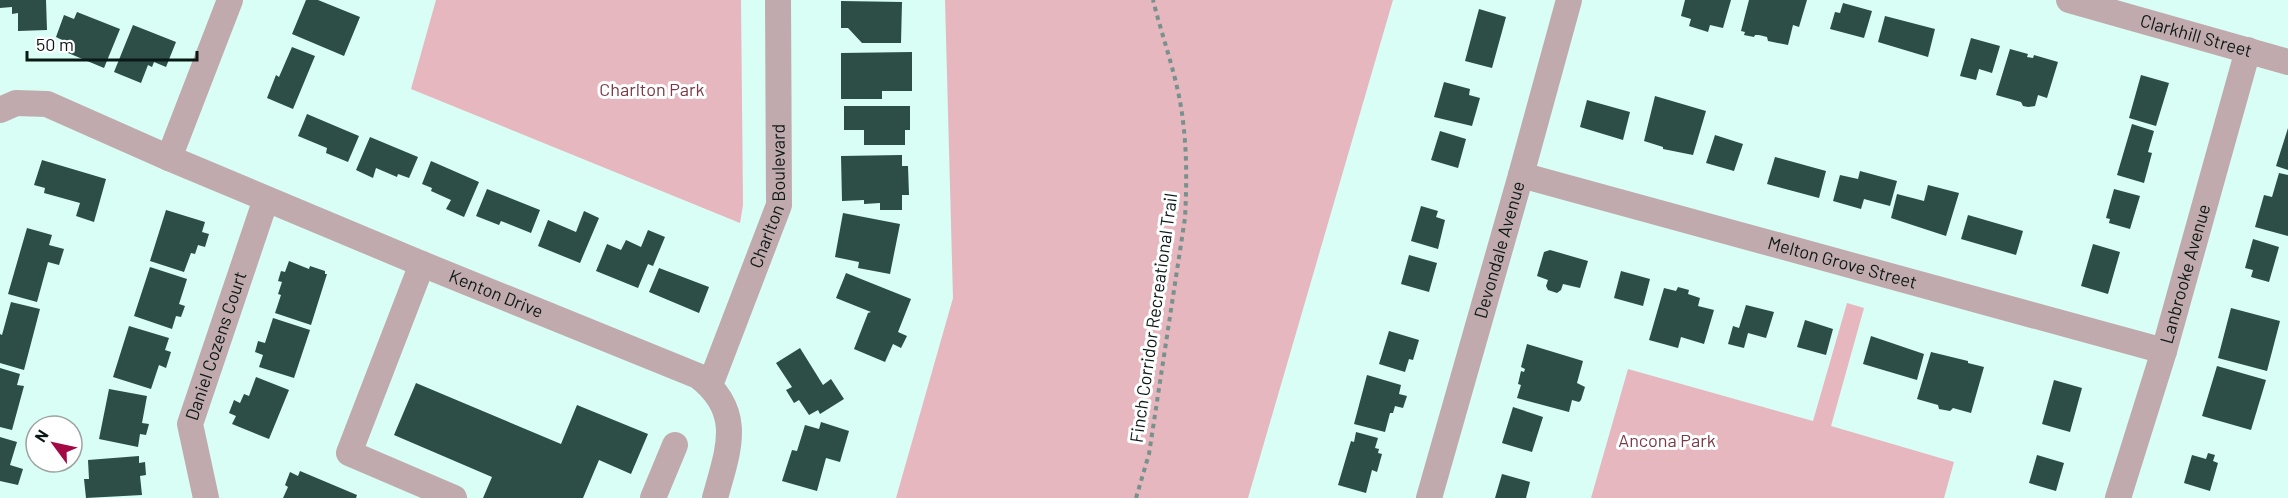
<svg xmlns="http://www.w3.org/2000/svg" width="2288" height="498" font-family="Barlow,sans-serif">
	<style>
		.green { fill: #e7b7bf }
		.building { fill: #2d4d47 }
		.lines { fill: none; stroke-linecap: round; stroke-linejoin: round }
		.path { stroke: #77928c; stroke-width: 4; stroke-dasharray: 4.5 4.5; stroke-linecap: butt }
		.minor { stroke: #c1aaad; stroke-width: 26 }
		.labels { text-anchor: middle; stroke-width: 6; stroke-linejoin: round; paint-order: stroke }
		.street-label { font-size: 18px; fill: #0b1916; stroke: #fff }
		.park-label { font-size: 18px; fill: #793946; stroke: #fff }
	</style>
	<rect width="100%" height="100%" fill="#d8fef5"/>
	<path class="green" d="M 436,0 L 741,0 L 743,205 L 740,223 L 411,89 Z
		M 945,0 L 1393,0 L 1248,498 L 896,498 L 953,298 Z
		M 1847,303 L 1864,308 L 1831,426 L 1954,462 L 1944,498 L 1591,498 L 1628,369 L 1813,421 Z"/>
	<path class="building" d="M 0,0 L 46,0 L 47,30 L 18,31 L 18,13 L 12,14 L 12,7 L 0,8 Z
		M 306,0 L 318,0 L 360,17 L 344,56 L 292,34 Z
		M 1685,0 L 1731,0 L 1723,28 L 1710,25 L 1708,32 L 1689,26 L 1691,19 L 1681,16 Z
		M 1749,0 L 1807,0 L 1799,27 L 1793,25 L 1788,45 L 1768,41 L 1767,37 L 1759,35 L 1755,35 L 1754,37 L 1744,35 L 1745,32 L 1741,31 Z
		M 841,1 L 902,2 L 901,43 L 862,43 L 848,28 L 841,28 Z
		M 1843,3 L 1872,11 L 1864,38 L 1830,29 L 1835,12 L 1840,13 Z
		M 1479,9 L 1506,17 L 1492,68 L 1465,61 Z
		M 77,12 L 120,29 L 104,68 L 61,50 L 64,41 L 56,37 L 64,15 L 74,19 Z
		M 1885,16 L 1935,29 L 1928,57 L 1878,42 Z
		M 133,25 L 176,42 L 166,67 L 154,62 L 152,67 L 148,65 L 141,83 L 114,72 Z
		M 1971,38 L 2000,46 L 1992,73 L 1979,69 L 1976,80 L 1960,76 Z
		M 292,47 L 315,56 L 293,109 L 267,98 L 276,75 L 279,77 Z
		M 2010,49 L 2028,54 L 2027,57 L 2033,58 L 2034,55 L 2058,62 L 2047,98 L 2038,95 L 2035,106 L 2028,107 L 2023,106 L 2021,102 L 1996,95 Z
		M 912,52 L 912,91 L 882,91 L 882,99 L 841,99 L 841,53 Z
		M 2141,75 L 2169,83 L 2156,126 L 2129,118 Z
		M 1444,82 L 1470,89 L 1469,95 L 1480,98 L 1472,126 L 1434,117 Z
		M 1655,96 L 1706,111 L 1693,155 L 1663,149 L 1663,147 L 1644,141 Z
		M 1587,100 L 1630,112 L 1623,140 L 1580,127 Z
		M 844,106 L 910,106 L 910,130 L 905,130 L 905,145 L 864,145 L 864,130 L 844,130 Z
		M 307,114 L 359,136 L 348,162 L 326,153 L 327,148 L 298,136 Z
		M 2132,124 L 2154,131 L 2148,152 L 2152,153 L 2144,183 L 2117,175 Z
		M 2288,128 L 2288,170 L 2276,166 Z
		M 1440,131 L 1466,139 L 1458,168 L 1431,160 Z
		M 1715,135 L 1743,144 L 1734,171 L 1706,163 Z
		M 370,137 L 418,157 L 409,178 L 398,174 L 397,177 L 376,168 L 373,178 L 356,170 Z
		M 902,155 L 902,166 L 908,166 L 909,195 L 902,195 L 902,210 L 880,210 L 880,203 L 864,204 L 864,200 L 842,201 L 841,156 Z
		M 1775,157 L 1826,171 L 1819,198 L 1767,184 Z
		M 42,160 L 106,179 L 94,222 L 76,216 L 80,203 L 44,193 L 45,188 L 34,185 Z
		M 431,161 L 479,182 L 464,217 L 446,209 L 451,200 L 431,191 L 432,188 L 422,184 Z
		M 1860,171 L 1897,181 L 1890,206 L 1864,199 L 1861,209 L 1833,201 L 1840,175 L 1858,179 Z
		M 2279,173 L 2288,175 L 2288,236 L 2255,227 L 2264,195 L 2272,197 Z
		M 1928,185 L 1959,193 L 1946,236 L 1891,218 L 1897,194 L 1924,201 Z
		M 487,189 L 540,210 L 531,233 L 501,221 L 499,225 L 476,216 Z
		M 2114,189 L 2140,196 L 2130,229 L 2109,223 L 2110,219 L 2106,218 Z
		M 1421,206 L 1438,211 L 1436,217 L 1445,220 L 1438,249 L 1411,241 Z
		M 166,210 L 205,222 L 202,232 L 209,234 L 205,247 L 198,245 L 195,254 L 191,253 L 184,272 L 150,261 Z
		M 584,211 L 599,218 L 580,263 L 538,246 L 548,220 L 576,232 Z
		M 843,213 L 900,224 L 890,274 L 858,268 L 859,262 L 835,257 Z
		M 1968,215 L 2023,231 L 2016,255 L 1961,239 Z
		M 27,228 L 52,235 L 49,245 L 64,249 L 59,265 L 48,262 L 37,302 L 8,294 Z
		M 648,230 L 665,237 L 653,266 L 648,264 L 638,288 L 596,271 L 607,244 L 621,250 L 626,240 L 641,247 Z
		M 2253,239 L 2279,247 L 2269,282 L 2251,277 L 2253,270 L 2245,268 Z
		M 2093,244 L 2120,252 L 2108,294 L 2081,286 Z
		M 1550,250 L 1588,261 L 1580,288 L 1563,284 L 1561,290 L 1557,293 L 1548,290 L 1546,286 L 1548,280 L 1537,276 L 1544,252 Z
		M 1409,255 L 1437,263 L 1429,292 L 1401,284 Z
		M 289,261 L 309,269 L 310,266 L 325,271 L 325,274 L 327,274 L 311,325 L 275,313 L 281,295 L 278,294 L 282,282 L 278,281 L 281,271 L 285,272 Z
		M 150,267 L 187,279 L 179,304 L 185,306 L 181,317 L 176,316 L 172,329 L 134,316 Z
		M 659,268 L 709,287 L 699,313 L 649,292 Z
		M 1621,271 L 1650,279 L 1643,306 L 1614,298 Z
		M 846,273 L 911,299 L 898,332 L 907,336 L 901,348 L 893,344 L 885,362 L 854,349 L 868,313 L 871,312 L 836,298 Z
		M 1678,287 L 1689,290 L 1688,294 L 1700,298 L 1698,306 L 1714,310 L 1704,344 L 1681,337 L 1678,348 L 1649,340 L 1664,288 L 1676,291 Z
		M 11,302 L 40,309 L 24,370 L 0,363 L 0,334 L 2,335 Z
		M 1746,305 L 1774,312 L 1766,338 L 1748,333 L 1744,348 L 1728,344 L 1733,326 L 1739,328 Z
		M 2231,308 L 2280,321 L 2267,371 L 2218,358 Z
		M 273,318 L 310,330 L 294,378 L 259,367 L 263,355 L 255,352 L 258,341 L 265,343 Z
		M 1805,320 L 1833,329 L 1826,355 L 1797,347 Z
		M 129,326 L 169,338 L 165,350 L 171,352 L 166,368 L 159,365 L 151,389 L 113,377 Z
		M 1389,331 L 1419,340 L 1413,360 L 1409,359 L 1405,372 L 1379,364 Z
		M 1871,336 L 1924,354 L 1917,380 L 1863,364 Z
		M 1527,344 L 1583,361 L 1577,383 L 1585,387 L 1581,400 L 1579,402 L 1572,400 L 1569,412 L 1517,398 L 1521,385 L 1518,384 L 1521,371 L 1524,372 L 1525,369 L 1521,367 Z
		M 800,348 L 823,385 L 831,379 L 844,399 L 820,414 L 818,410 L 809,415 L 799,400 L 794,403 L 786,390 L 792,387 L 776,363 Z
		M 1931,352 L 1968,361 L 1968,363 L 1984,367 L 1971,413 L 1953,408 L 1950,411 L 1939,409 L 1938,405 L 1917,399 Z
		M 2217,366 L 2266,380 L 2251,430 L 2202,416 Z
		M 0,368 L 20,374 L 17,385 L 24,386 L 12,430 L 0,427 Z
		M 1367,375 L 1401,385 L 1399,394 L 1407,396 L 1403,408 L 1395,406 L 1393,413 L 1390,413 L 1385,432 L 1354,424 Z
		M 256,377 L 289,390 L 269,439 L 232,424 L 236,416 L 229,413 L 234,400 L 240,403 L 244,394 L 249,396 Z
		M 2054,380 L 2082,388 L 2070,432 L 2042,424 Z
		M 416,383 L 561,444 L 577,405 L 648,434 L 631,474 L 599,460 L 583,498 L 483,498 L 492,477 L 394,435 Z
		M 109,389 L 147,396 L 142,423 L 149,424 L 146,435 L 140,434 L 138,447 L 99,439 Z
		M 1513,407 L 1543,417 L 1532,452 L 1502,443 Z
		M 821,422 L 849,431 L 840,462 L 826,458 L 817,491 L 782,481 L 792,450 L 797,451 L 805,425 L 819,429 Z
		M 1356,432 L 1378,438 L 1375,448 L 1379,449 L 1378,453 L 1382,454 L 1377,472 L 1372,470 L 1366,493 L 1338,485 L 1351,441 L 1354,442 Z
		M 0,437 L 17,442 L 10,465 L 23,469 L 18,485 L 0,481 Z
		M 2208,453 L 2215,455 L 2213,461 L 2218,463 L 2210,491 L 2184,483 L 2192,455 L 2206,459 Z
		M 2037,455 L 2064,463 L 2056,491 L 2029,483 Z
		M 139,456 L 139,463 L 145,462 L 146,475 L 140,476 L 142,495 L 86,498 L 84,479 L 89,479 L 88,460 Z
		M 300,471 L 357,495 L 356,498 L 283,498 L 288,487 L 285,485 L 290,472 L 298,476 Z
		M 1502,474 L 1530,482 L 1526,498 L 1495,498 Z"/>
	<g class="lines">
		<path class="path" d="M 1136,498 L 1149,454 L 1185,218 C 1187,181 1187,144 1181,107 C 1175,71 1162,36 1153,0"/>
		<g class="minor">
			<path id="s1" d="M 2069,0 L 2288,62"/>
			<path id="s2" d="M 0,110 L 16,103 L 47,104 L 169,158 L 422,264 L 698,376 C 745,412 728,450 715,498"/>
			<path d="M 169,158 L 230,0"/>
			<path id="s3" d="M 1521,175 L 2164,351"/>
			<path d="M 422,264 L 349,453 L 454,498"/>
			<path id="s4" d="M 710,385 L 779,205 L 778,0"/>
			<path id="s5" d="M 206,498 L 190,424 L 266,199"/>
			<path d="M 653,498 L 675,445"/>
			<path id="s6" d="M 1429,498 L 1521,175 L 1569,0"/>
			<path id="s7" d="M 2118,498 L 2164,351 L 2248,50"/>
		</g>
	</g>
	<g class="labels">
		<g class="street-label">
			<text dy="6" stroke="none"><textPath href="#s1" startOffset="132">Clarkhill Street</textPath></text>
			<text dy="6" stroke="none"><textPath href="#s4" startOffset="200">Charlton Boulevard</textPath></text>
			<text dy="6" stroke="none"><textPath href="#s6" startOffset="258">Devondale Avenue</textPath></text>
			<text dy="6" stroke="none"><textPath href="#s3" startOffset="333">Melton Grove Street</textPath></text>
			<text dy="6" stroke="none"><textPath href="#s7" startOffset="234">Lanbrooke Avenue</textPath></text>
			<text dy="6" stroke="none"><textPath href="#s2" startOffset="536">Kenton Drive</textPath></text>
			<text transform="translate(1154 318) rotate(-82)" y="6">Finch Corridor Recreational Trail</text>
			<text dy="6" stroke="none"><textPath href="#s5" startOffset="158">Daniel Cozens Court</textPath></text>
		</g>
		<g class="park-label">
			<text x="652" y="96">Charlton Park</text>
			<text x="1667" y="447">Ancona Park</text>
		</g>
	</g>
	<g transform="translate(54 444) rotate(303)"><circle r="28" fill="#ffffff" stroke="#9da3a2" stroke-width="1.5"/>
	<path d="M0-4.5L10 22L0 15L-10 22Z" fill="#a30944"/>
	<text y="-9" font-size="16" font-weight="bold" text-anchor="middle" fill="#0b1916">N</text>
	</g>
	<path d="M27 51v9h170v-9" fill="none" stroke="#0b1916" stroke-width="3"/>
	<text x="36" y="51" font-size="18" fill="#0b1916" stroke="#ffffff" stroke-width="4.5" paint-order="stroke">50 m</text>
</svg>
